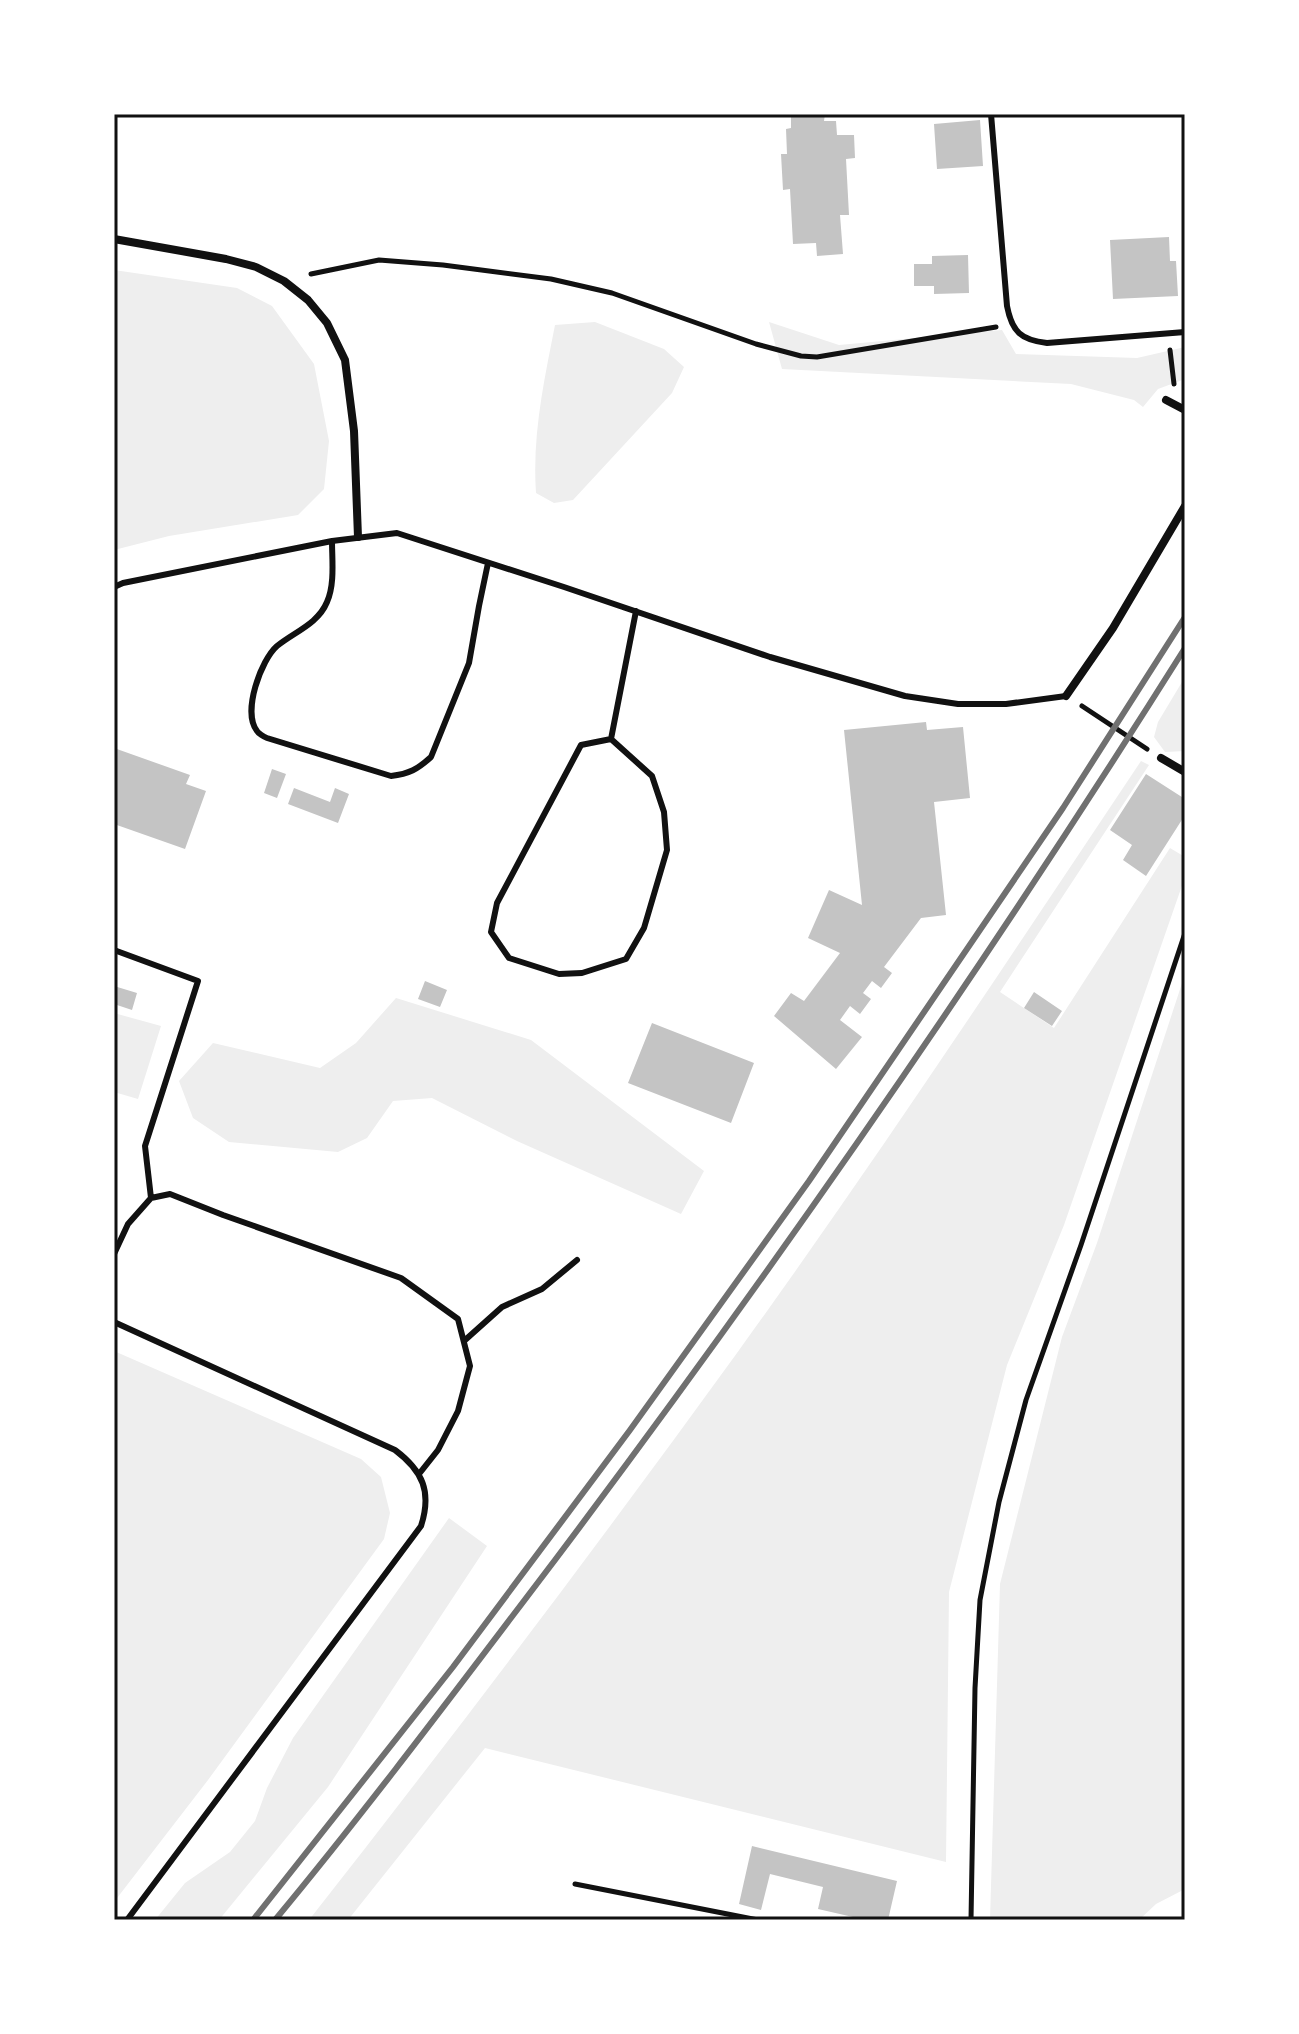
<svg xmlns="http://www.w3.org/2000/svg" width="1299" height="2034" font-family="'DejaVu Sans',sans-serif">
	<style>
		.green { fill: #eee }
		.building { fill: #c4c4c4 }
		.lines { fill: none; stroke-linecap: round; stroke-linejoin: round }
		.path { stroke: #111; stroke-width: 5 }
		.service { stroke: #111; stroke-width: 6 }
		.minor { stroke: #111; stroke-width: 8 }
		.rail { stroke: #707070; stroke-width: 6 }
		.neatline { fill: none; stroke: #111; stroke-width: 3 }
	</style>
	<rect width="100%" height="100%" fill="#fff"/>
	<path class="green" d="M 114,270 L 237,288 L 272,306 L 314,364 L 329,441 L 324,489 L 298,515 L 169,536 L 114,550 Z
		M 595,322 L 664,349 L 684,367 L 672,393 L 573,500 L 554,503 L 536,493 C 532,436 544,381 555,325 Z
		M 769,322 L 839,345 L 1002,330 L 1016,354 L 1137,358 L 1185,347 L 1185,379 L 1158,389 L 1143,407 L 1134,400 L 1071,384 L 782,369 Z
		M 1185,677 L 1185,751 L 1165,752 L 1154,737 L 1158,722 Z
		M 1141,761 L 1149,765 L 1000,992 L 1054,1028 L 1170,848 L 1185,857 L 1185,877 L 1064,1225 L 1007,1365 L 949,1592 L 946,1862 L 485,1748 L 348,1920 L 309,1920 C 455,1734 598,1545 737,1353 C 877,1159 1008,960 1141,761 Z
		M 1185,974 L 1185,1889 L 1156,1904 L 1139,1920 L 990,1920 L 1000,1584 L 1062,1337 L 1097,1243 Z
		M 396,998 L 531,1040 L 704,1171 L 681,1214 L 517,1141 L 432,1098 L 393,1101 L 367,1138 L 338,1152 L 229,1142 L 193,1118 L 179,1081 L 213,1043 L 320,1068 L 356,1043 Z
		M 114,1013 L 161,1026 L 138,1099 L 114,1092 Z
		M 114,1351 L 361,1459 L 381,1477 L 390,1513 L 384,1539 L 208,1780 L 114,1902 Z
		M 449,1518 L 487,1546 L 328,1787 L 219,1920 L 155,1920 L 185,1883 L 230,1852 L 255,1821 L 267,1788 L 293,1738 Z"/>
	<path class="building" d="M 791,114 L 825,114 L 824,121 L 836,121 L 837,135 L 854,135 L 855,158 L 846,159 L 849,215 L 840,215 L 843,254 L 817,256 L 816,243 L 793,244 L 790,189 L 783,190 L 781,154 L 787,154 L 786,129 L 791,128 Z
		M 980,120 L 983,166 L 937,169 L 934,124 Z
		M 1169,237 L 1170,261 L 1176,261 L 1178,296 L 1113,299 L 1110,240 Z
		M 968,255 L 969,293 L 934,294 L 934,286 L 914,286 L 914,264 L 932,264 L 932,256 Z
		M 926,722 L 927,730 L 963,727 L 970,798 L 934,802 L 946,915 L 921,918 L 884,967 L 892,973 L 881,988 L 872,981 L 863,993 L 871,999 L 860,1014 L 850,1006 L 840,1020 L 862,1037 L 836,1069 L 774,1016 L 791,993 L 804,1001 L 840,953 L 808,938 L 829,890 L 862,905 L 844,730 Z
		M 114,748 L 190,775 L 186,784 L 206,791 L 185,849 L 114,824 Z
		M 272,769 L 286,774 L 277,798 L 264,793 Z
		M 1146,774 L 1185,799 L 1185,815 L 1146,876 L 1123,860 L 1132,845 L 1110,830 Z
		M 294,788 L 330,802 L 335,788 L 349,794 L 338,823 L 288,804 Z
		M 425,981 L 447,990 L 440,1007 L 418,999 Z
		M 114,986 L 137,993 L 132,1010 L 114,1004 Z
		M 1034,992 L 1062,1011 L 1052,1026 L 1024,1008 Z
		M 652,1023 L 754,1063 L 731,1123 L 628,1083 Z
		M 752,1846 L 897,1881 L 888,1920 L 866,1920 L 818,1909 L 823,1887 L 770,1874 L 761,1910 L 739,1904 Z"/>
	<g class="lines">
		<path class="path" d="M 311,274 L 379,260 L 443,265 L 551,279 L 612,293 L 756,344 L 801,356 L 817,357 L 996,327
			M 1170,350 L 1174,384
			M 1082,706 L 1147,749
			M 575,1884 L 758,1920
			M 971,1920 L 975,1688 L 980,1600 L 999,1502 L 1026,1400 L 1081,1245 L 1185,933"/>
		<path class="service" d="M 991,114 L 1007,306 C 1012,332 1021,340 1047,343 L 1185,332
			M 332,541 C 332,560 335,584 327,602 C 318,624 294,632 277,646 C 261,660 242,712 257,731 C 258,733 264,737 267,738 L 391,776 C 409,774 418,769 431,757 L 469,663 L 479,606 L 488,563
			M 114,587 L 123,583 L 332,541 L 397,533 L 564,587 L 770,657 L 905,696 L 958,704 L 1006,704 L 1066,696
			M 611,739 L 652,776 L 664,812 L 667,850 L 644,928 L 626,959 L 582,973 L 559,974 L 509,958 L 491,932 L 497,903 L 581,745 L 611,739 L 636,611
			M 114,950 L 198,981 L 145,1146 L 151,1198
			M 114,1254 L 128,1224 L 151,1198 L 170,1194 L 223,1215 L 401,1278 L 458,1319 L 470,1366 L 458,1411 L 438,1450 L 419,1474
			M 114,1322 L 395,1450 C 423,1471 432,1492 421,1526 L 127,1920
			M 464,1341 L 502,1307 L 542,1289 L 577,1260"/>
		<path class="minor" d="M 114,239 L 226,259 L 256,267 L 284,281 L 308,300 L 327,323 L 345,360 L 354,431 L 358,537
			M 1166,400 L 1185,410
			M 1066,696 L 1113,628 L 1185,506
			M 1161,758 L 1185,772"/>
		<path class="rail" d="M 253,1920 L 453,1667 L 630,1430 L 809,1181 L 1063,808 L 1185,617
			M 275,1920 C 372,1803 463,1681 555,1560 C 777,1265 988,961 1185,648"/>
	</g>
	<rect width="1299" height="2034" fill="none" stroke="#ffffff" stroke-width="232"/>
	<rect x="116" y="116" width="1067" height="1802" class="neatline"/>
</svg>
